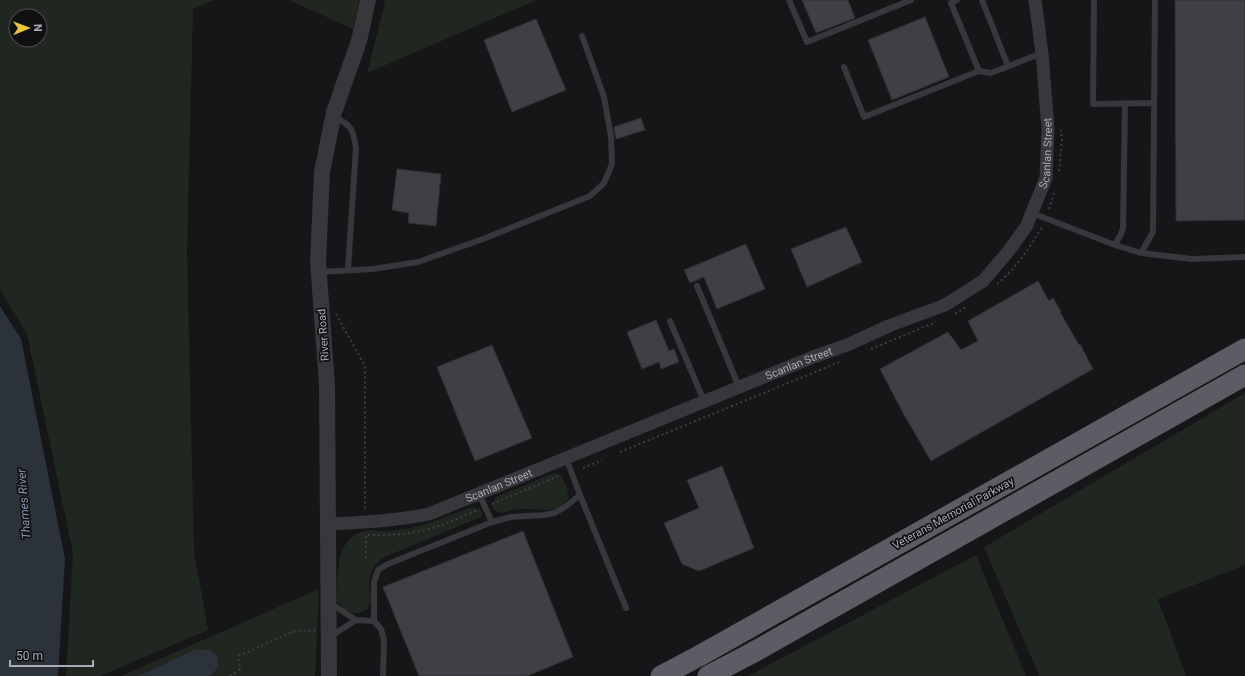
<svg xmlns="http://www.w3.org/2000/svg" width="1245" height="676" font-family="Roboto,sans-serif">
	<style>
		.green { fill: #202721; fill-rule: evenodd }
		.water { fill: #2c323a }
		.building { fill: #403f44; stroke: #302f33 }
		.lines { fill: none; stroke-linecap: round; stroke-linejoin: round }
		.path { stroke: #3d3e43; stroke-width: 2; stroke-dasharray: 2 3; stroke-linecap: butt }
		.service { stroke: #37373c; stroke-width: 6 }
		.minor { stroke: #37373c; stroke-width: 13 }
		.tertiary { stroke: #37373c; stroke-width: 16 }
		.trunk { stroke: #5b5c64; stroke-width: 21 }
		.labels { text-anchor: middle; stroke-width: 3.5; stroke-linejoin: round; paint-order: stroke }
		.street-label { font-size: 11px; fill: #a8aab6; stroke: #111012 }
		.water-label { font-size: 12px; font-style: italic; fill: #8193b0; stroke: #111012 }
	</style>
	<rect width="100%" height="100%" fill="#161517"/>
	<path class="green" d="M 0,0 L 215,0 L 193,9 L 187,251 L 194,551 L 208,630 L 100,676 L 66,676 L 73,553 L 27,334 L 0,290 ZM 16,16 L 40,16 L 40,40 L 16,40 Z
		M 289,0 L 359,0 L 353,29 Z
		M 385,0 L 537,0 L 367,73 L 384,7 Z
		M 1245,393 L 1245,565 L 1158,599 L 1186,676 L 1039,676 L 984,547 Z
		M 554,473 L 561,475 L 567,488 L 569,498 C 552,517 541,507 519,509 C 513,510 506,512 500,513 L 494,510 L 492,504 L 496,497 Z
		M 472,507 L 480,509 L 482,513 L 481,517 L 382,558 C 376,564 371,570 370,579 C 368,587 372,596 370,604 C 367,614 354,615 346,610 C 343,608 340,604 337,602 C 338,578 334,537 365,531 C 371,530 378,531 384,531 C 391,531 398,530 405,529 C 428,525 450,515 472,507 Z
		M 976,555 L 1026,676 L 748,676 Z
		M 319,589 L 315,676 L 121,676 Z"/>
	<path class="water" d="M 0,306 L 21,339 L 65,559 L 58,676 L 0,676 Z
		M 194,650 L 210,650 L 217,656 L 218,668 L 209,676 L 139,676 Z"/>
	<path class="building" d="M 802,0 L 848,0 L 855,18 L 816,33 Z
		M 1175,0 L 1245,0 L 1245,220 L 1176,221 Z
		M 925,17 L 949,77 L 892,100 L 868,40 Z
		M 536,19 L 566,90 L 512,112 L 484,40 Z
		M 641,118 L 645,130 L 616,139 L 614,127 Z
		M 397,169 L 441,174 L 436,226 L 408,223 L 409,213 L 392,210 Z
		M 846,227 L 862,262 L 807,287 L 791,249 Z
		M 746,244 L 765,289 L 717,309 L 704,277 L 690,283 L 684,270 Z
		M 1038,281 L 1049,301 L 1053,298 L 1061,311 L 1060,312 L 1079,345 L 1080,344 L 1093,369 L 931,461 L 903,413 L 880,369 L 948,332 L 961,350 L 978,341 L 968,321 Z
		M 656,320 L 669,351 L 674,349 L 679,362 L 661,369 L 659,362 L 642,369 L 627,332 Z
		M 492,345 L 532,438 L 475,461 L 437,367 Z
		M 722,466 L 754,548 L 699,571 L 682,564 L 664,523 L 699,508 L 687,480 Z
		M 523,531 L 573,657 L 527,676 L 419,676 L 383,587 Z"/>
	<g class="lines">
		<path class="path" d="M 1059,171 L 1062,140 L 1061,130
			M 1049,209 L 1054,193
			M 997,284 C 1016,269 1029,248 1042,227
			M 336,314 L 365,366 L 365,510
			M 955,314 L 966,307
			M 871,349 L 936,322
			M 620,452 L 842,361
			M 583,468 L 602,460
			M 492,504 L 561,475
			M 366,558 L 366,535 C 385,535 406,535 425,530 C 444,525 461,517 478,510
			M 230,676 L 240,669 L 239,656 L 292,632 L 315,630"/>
		<path class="service" d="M 789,0 L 807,42 L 911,0
			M 957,0 L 951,3 L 979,71 L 991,73 L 1042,53
			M 982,0 L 1008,66
			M 1094,0 L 1093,104 L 1154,103
			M 844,67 L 864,117 L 979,71
			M 335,117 C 352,126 353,129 356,148 L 348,270
			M 1032,213 L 1115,245 L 1141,253 L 1192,259 L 1245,257
			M 1115,245 L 1121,234 L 1123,228 L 1125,104
			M 1141,253 L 1153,232 L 1155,0
			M 319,272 L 373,269 L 418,262 L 483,239 L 590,196 L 604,183 L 612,164 L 611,136 L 604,97 L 582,36
			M 697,286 L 739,387
			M 670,321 L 704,401
			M 580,495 L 626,608
			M 492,522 L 511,517 L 544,515 L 554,513 L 565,507 L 580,495 L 566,458
			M 330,603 L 356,620 L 331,636
			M 356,620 L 374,621 L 381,629 L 384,641 L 383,676
			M 374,621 L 374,582 L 378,570 L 388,564 L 492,522 L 479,494"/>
		<path class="minor" id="s1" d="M 327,524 C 362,523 395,521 429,514 L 813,357 L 847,345 L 891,325 L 945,305 L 983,281 L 1007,253 L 1026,227 L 1046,178 L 1048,129 L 1042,53 L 1035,0"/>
		<path class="tertiary" d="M 329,676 L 327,385 L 318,262 L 322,172 L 334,112 L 359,41 L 368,0"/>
		<path class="trunk" d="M 661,676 L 699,656 L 1245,349
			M 708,676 L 752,653 L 1245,375"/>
	</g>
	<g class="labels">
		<g class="street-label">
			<text dy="4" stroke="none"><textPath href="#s1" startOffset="851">Scanlan Street</textPath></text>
			<text transform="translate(323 335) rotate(-94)" y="4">River Road</text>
			<text dy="4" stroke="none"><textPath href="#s1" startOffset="502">Scanlan Street</textPath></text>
			<text dy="4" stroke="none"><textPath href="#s1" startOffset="178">Scanlan Street</textPath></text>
			<text transform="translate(953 513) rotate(-29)" y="4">Veterans Memorial Parkway</text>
		</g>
		<g class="water-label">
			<text transform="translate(24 504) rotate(-94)" y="4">Thames River</text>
		</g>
	</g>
	<g transform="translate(28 28) rotate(89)"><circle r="19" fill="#111012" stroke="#4d4e54"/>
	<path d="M0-3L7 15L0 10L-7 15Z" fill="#e8c63d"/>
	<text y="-6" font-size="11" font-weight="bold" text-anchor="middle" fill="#a8aab6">N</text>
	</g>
	<path d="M10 660v6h83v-6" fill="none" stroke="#a8aab6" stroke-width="2"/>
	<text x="16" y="660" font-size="12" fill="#a8aab6" stroke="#111012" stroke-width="3" paint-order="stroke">50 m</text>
</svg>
